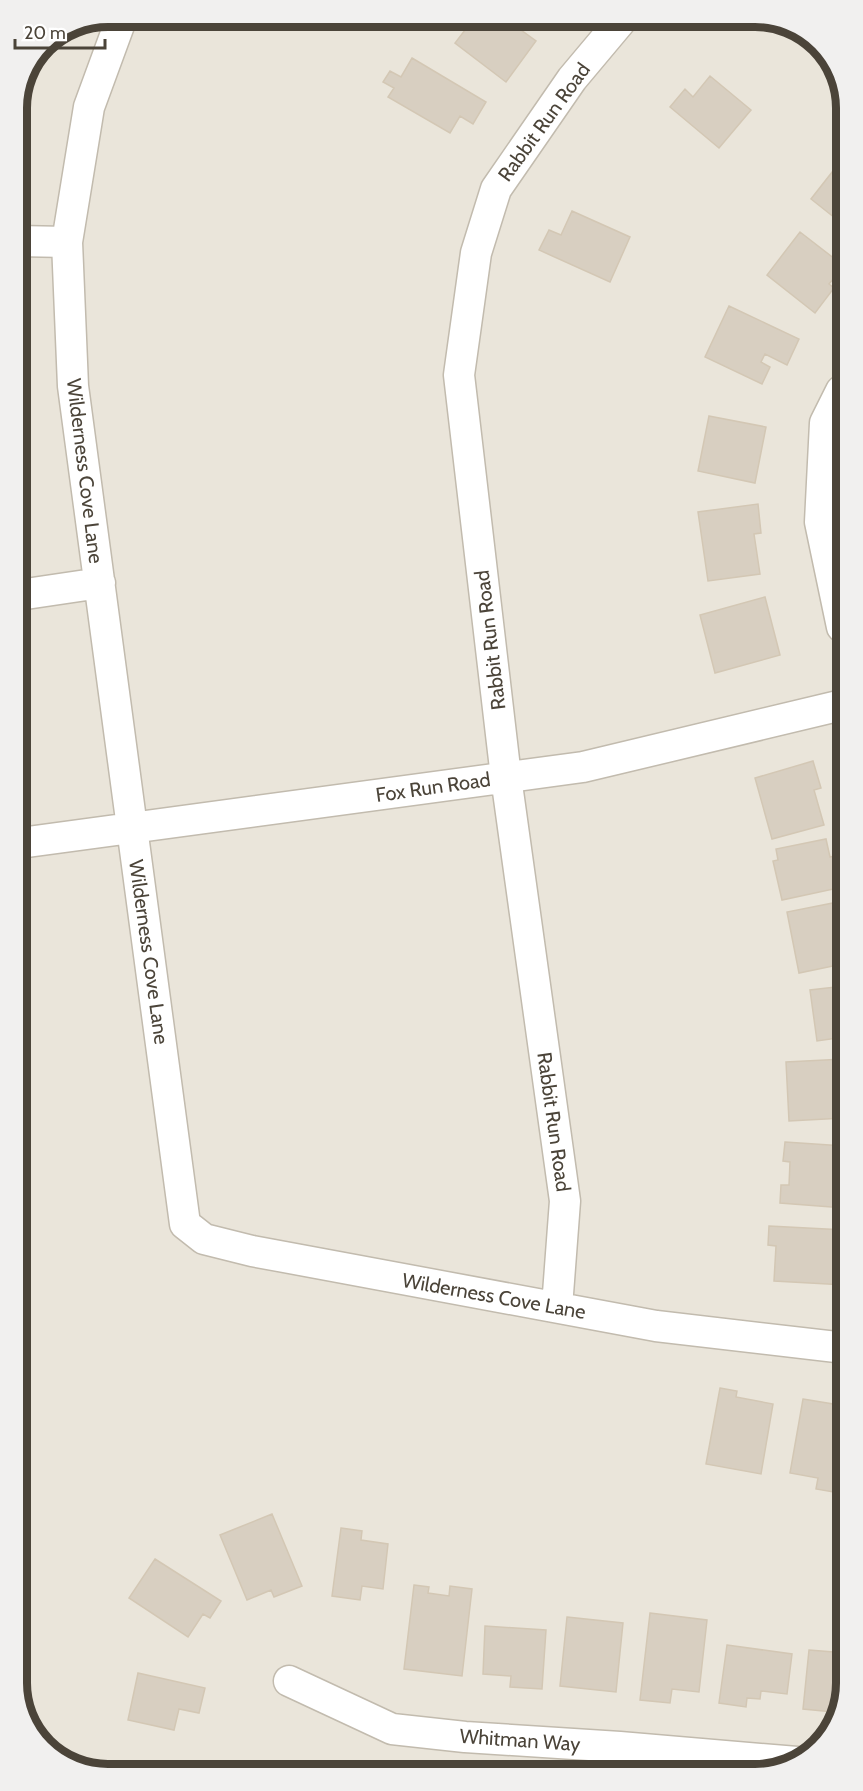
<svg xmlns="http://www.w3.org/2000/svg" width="863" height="1791" font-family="Cabin,sans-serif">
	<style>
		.residential { fill: #eae5da }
		.building { fill: #d8cfc1; stroke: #d3c7b4; stroke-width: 1.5 }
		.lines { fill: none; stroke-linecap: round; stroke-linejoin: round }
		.minor-casing { stroke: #c2bbae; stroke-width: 33 }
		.minor { stroke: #fff; stroke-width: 30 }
		.labels { text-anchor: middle; stroke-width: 4.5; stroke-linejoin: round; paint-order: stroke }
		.street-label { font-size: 20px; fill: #4b4439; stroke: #fff }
		.rim { fill: none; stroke: #4b4439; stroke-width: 8 }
	</style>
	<rect width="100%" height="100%" fill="#f6f3ec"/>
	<path class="residential" d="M 108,17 L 761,17 L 810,35 L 840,73 L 846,1683 L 831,1734 L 790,1768 L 102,1774 L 57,1759 L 23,1718 L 17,102 L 44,43 Z"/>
	<path class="building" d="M 475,17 L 503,17 L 536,41 L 506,82 L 455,43 Z
		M 412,58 L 486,102 L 473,124 L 460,116 L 450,133 L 388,97 L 394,88 L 383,82 L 390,71 L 401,77 Z
		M 710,76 L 751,110 L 719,148 L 670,107 L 685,89 L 693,97 Z
		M 840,162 L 840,222 L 811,199 Z
		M 572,211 L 630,237 L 610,282 L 539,250 L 549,230 L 561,235 Z
		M 800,232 L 840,263 L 841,270 L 829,284 L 834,288 L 815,313 L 767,275 Z
		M 729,306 L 799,339 L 787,365 L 765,354 L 761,362 L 770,367 L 762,384 L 705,357 Z
		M 709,416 L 766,427 L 755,483 L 698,471 Z
		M 758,504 L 761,533 L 754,534 L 760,574 L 708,581 L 698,512 Z
		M 765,597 L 780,655 L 715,673 L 700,615 Z
		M 813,761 L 821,788 L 814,790 L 824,825 L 772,839 L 755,778 Z
		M 826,839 L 830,857 L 843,854 L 843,887 L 782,900 L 773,861 L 778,860 L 776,849 Z
		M 843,901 L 843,964 L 799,973 L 787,912 Z
		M 844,986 L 844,1037 L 817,1041 L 810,990 Z
		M 844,1059 L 844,1118 L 789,1121 L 786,1062 Z
		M 785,1142 L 844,1146 L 844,1208 L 780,1203 L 781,1185 L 789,1185 L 790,1162 L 783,1161 Z
		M 769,1226 L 845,1230 L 845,1285 L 774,1281 L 776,1246 L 768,1245 Z
		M 720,1388 L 737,1391 L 736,1397 L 773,1404 L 761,1474 L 706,1464 Z
		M 803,1399 L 845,1406 L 846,1458 L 839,1493 L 816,1489 L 818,1478 L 790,1473 Z
		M 272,1514 L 302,1586 L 274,1597 L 271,1590 L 247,1600 L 220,1535 Z
		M 341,1528 L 362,1531 L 361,1540 L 388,1544 L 383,1589 L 362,1586 L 360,1600 L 332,1596 Z
		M 155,1559 L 221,1601 L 210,1618 L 203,1614 L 188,1637 L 129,1598 Z
		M 414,1585 L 429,1587 L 428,1593 L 449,1596 L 450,1586 L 472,1589 L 462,1676 L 404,1669 Z
		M 650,1613 L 707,1620 L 699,1692 L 672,1689 L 670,1703 L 640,1700 Z
		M 567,1617 L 623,1623 L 616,1692 L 560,1686 Z
		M 485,1626 L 546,1630 L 542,1689 L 510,1687 L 511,1676 L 483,1674 Z
		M 727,1645 L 792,1654 L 787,1694 L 761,1691 L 760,1699 L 747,1698 L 746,1707 L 719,1703 Z
		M 809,1650 L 846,1653 L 846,1683 L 843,1695 L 835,1694 L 833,1712 L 803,1709 Z
		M 138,1673 L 205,1688 L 199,1713 L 179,1709 L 174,1730 L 128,1720 Z"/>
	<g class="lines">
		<defs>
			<path id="minor" d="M 122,17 L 89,107 L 67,242 L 73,386 L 185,1224 L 204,1239 L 252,1251 L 656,1326 L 845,1348
				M 17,241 L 67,242
				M 841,391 L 825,423 L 820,522 L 842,627
				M 19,595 L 100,583
				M 20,843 L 583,767 L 842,705
				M 557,1307 L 565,1201 L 506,777 L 459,375 L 476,253 L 496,189 L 572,79 L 624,17
				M 289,1681 L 392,1729 L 465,1737 L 620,1747 L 797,1762"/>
		</defs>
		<use href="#minor" class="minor-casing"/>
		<use href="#minor" class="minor"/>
	</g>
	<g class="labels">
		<g class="street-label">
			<text transform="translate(544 122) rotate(-54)" y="7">Rabbit Run Road</text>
			<text transform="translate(85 471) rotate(83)" y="7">Wilderness Cove Lane</text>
			<text transform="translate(490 640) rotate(-97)" y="7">Rabbit Run Road</text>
			<text transform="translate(433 787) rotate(-8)" y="7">Fox Run Road</text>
			<text transform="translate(149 952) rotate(82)" y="7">Wilderness Cove Lane</text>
			<text transform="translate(554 1122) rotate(82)" y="7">Rabbit Run Road</text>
			<text transform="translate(494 1296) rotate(10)" y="7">Wilderness Cove Lane</text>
			<text transform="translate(520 1740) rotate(4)" y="7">Whitman Way</text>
		</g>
	</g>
	<path d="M0 0H863V1791H0ZM108 27H755A81 81 0 0 1 836 108V1683A81 81 0 0 1 755 1764H108A81 81 0 0 1 27 1683V108A81 81 0 0 1 108 27Z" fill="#f1f0ef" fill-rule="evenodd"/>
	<path class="rim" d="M108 27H755A81 81 0 0 1 836 108V1683A81 81 0 0 1 755 1764H108A81 81 0 0 1 27 1683V108A81 81 0 0 1 108 27Z"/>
	<path d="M15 39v9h90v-9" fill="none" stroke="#4b4439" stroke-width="3"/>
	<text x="24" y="39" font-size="18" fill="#4b4439" stroke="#ffffff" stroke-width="4.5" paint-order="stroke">20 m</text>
</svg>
